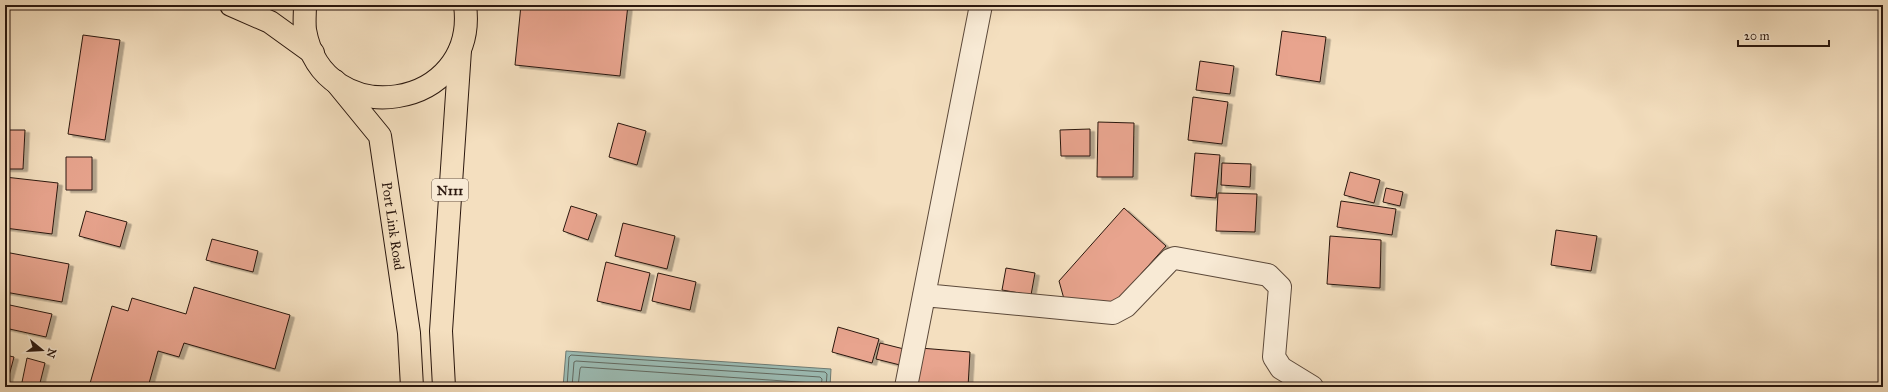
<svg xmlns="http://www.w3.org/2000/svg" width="1888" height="392" font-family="'IM FELL Great Primer',serif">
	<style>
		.water { fill: #9cbcb4; stroke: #6e7a72 }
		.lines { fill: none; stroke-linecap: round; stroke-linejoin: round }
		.shore { stroke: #636a61; stroke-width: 1 }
		.building { fill: #e8a48e; stroke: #2a170e; filter: url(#shadow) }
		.street-casing { stroke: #5c493a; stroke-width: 24 }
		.highway-casing { stroke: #2a170e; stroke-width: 24 }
		.street { stroke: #f8ead5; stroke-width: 22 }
		.highway { stroke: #f4dfbf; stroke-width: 22 }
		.labels { text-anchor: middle; stroke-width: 3; stroke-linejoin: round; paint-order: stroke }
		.shield { fill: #f8ead5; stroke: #68564a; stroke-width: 1 }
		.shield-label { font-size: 13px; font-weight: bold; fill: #2a170e }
		.street-label { font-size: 14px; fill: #2a170e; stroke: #f8ead5 }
	</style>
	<defs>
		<filter id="shadow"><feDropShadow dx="4.5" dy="2.5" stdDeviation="0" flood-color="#0004"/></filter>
	</defs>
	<rect width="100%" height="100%" fill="#f4dfbf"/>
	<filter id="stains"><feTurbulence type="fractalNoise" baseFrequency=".005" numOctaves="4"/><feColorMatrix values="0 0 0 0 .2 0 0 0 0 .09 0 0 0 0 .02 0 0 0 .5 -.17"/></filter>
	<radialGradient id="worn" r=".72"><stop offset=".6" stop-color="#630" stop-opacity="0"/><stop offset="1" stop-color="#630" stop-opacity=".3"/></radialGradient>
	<path class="water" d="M 566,351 L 831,369 L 830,387 L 563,387 Z
		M 1112,383 L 1112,387 L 1026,387 L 1026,384 Z"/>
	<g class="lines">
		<path class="shore" d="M 567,387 L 569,357 L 571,355 L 825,372 L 827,374 L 826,387
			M 572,387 L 574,362 L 576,361 L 820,377 L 822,379 L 821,387
			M 578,387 L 580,369 L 581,367 L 813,383 L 815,387"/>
	</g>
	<path class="building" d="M 521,5 L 628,5 L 620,76 L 515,65 Z
		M 1282,31 L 1326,37 L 1320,82 L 1276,75 Z
		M 83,35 L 120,40 L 105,140 L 68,134 Z
		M 1200,61 L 1234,66 L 1230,94 L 1196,90 Z
		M 1193,97 L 1228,102 L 1222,144 L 1188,140 Z
		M 1098,122 L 1134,123 L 1133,177 L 1097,177 Z
		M 618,123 L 646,131 L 637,165 L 609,157 Z
		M 1090,129 L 1090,156 L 1061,156 L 1060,130 Z
		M 5,130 L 25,130 L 23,169 L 5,169 Z
		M 1195,153 L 1220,155 L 1216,198 L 1191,196 Z
		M 66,157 L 92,157 L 92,190 L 66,190 Z
		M 1222,163 L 1251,164 L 1250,187 L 1221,185 Z
		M 1350,172 L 1380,180 L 1374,203 L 1344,195 Z
		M 5,177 L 58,183 L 52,234 L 5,228 Z
		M 1386,188 L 1403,192 L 1400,206 L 1383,202 Z
		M 1218,193 L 1257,194 L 1255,232 L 1216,231 Z
		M 1341,201 L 1396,209 L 1392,235 L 1337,227 Z
		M 571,206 L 597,214 L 588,240 L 563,231 Z
		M 1124,208 L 1166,246 L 1115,303 L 1064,299 L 1059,281 Z
		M 86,211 L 127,222 L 120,247 L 79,236 Z
		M 623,223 L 675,236 L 667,269 L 615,256 Z
		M 1556,230 L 1597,236 L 1591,271 L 1551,265 Z
		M 1330,236 L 1381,240 L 1380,288 L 1327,284 Z
		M 212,239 L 258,251 L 253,272 L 206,260 Z
		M 5,252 L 69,264 L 62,302 L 5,292 Z
		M 606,262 L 650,273 L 641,311 L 597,301 Z
		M 1006,268 L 1035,273 L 1031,295 L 1002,290 Z
		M 658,273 L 696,282 L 690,310 L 652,301 Z
		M 194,287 L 290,315 L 275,369 L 184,343 L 179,357 L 158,351 L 148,387 L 89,387 L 112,306 L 128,311 L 132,298 L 186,314 Z
		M 5,304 L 52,314 L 46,337 L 5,328 Z
		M 838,327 L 879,339 L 872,363 L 832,352 Z
		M 880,343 L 904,349 L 900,365 L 876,359 Z
		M 920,348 L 970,352 L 968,387 L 917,386 Z
		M 5,355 L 14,357 L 6,387 L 5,387 Z
		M 27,358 L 45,363 L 39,387 L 21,387 Z"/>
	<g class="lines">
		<defs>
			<path id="street" d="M 924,295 L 1113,313 L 1126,306 L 1170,260 L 1175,258 L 1268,275 L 1280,287 L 1274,357 L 1281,368 L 1312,387
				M 906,387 L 981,5"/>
			<g id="highway">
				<path d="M 231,5 L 270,22 L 313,53"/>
				<path d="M 305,5 C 305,13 304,22 305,30 C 323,134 479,111 465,5"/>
				<path id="s1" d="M 335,81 L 380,136 L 409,333 L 412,387"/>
				<path d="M 444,387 L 441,331 L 460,50"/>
			</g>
		</defs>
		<use href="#street" class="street-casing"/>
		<use href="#highway" class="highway-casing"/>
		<use href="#street" class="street"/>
		<use href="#highway" class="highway"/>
	</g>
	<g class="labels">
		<rect class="shield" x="432" y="179" width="36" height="22" rx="3"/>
		<g class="shield-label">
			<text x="450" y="195">N111</text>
		</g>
		<g class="street-label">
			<text dy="5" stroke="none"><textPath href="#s1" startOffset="162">Port Link Road</textPath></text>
		</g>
	</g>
	<rect width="1888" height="392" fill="none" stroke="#f4dfbf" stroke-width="20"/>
	<rect x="6" y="6" width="1876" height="380" fill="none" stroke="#2a170e" stroke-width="2"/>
	<rect x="10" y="10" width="1868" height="372" fill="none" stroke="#2a170e"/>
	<g transform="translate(42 350) rotate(108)" stroke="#f8ead5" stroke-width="3" paint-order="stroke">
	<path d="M0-3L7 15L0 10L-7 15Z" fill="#2a170e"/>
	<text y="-6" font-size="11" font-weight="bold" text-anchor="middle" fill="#2a170e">N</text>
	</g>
	<path d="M1738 40v6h91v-6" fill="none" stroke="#2a170e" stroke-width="2"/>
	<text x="1744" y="40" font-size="12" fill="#2a170e" stroke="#f8ead5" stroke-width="3" paint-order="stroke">20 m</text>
	<rect width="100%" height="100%" filter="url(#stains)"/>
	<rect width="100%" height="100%" fill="url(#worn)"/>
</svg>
